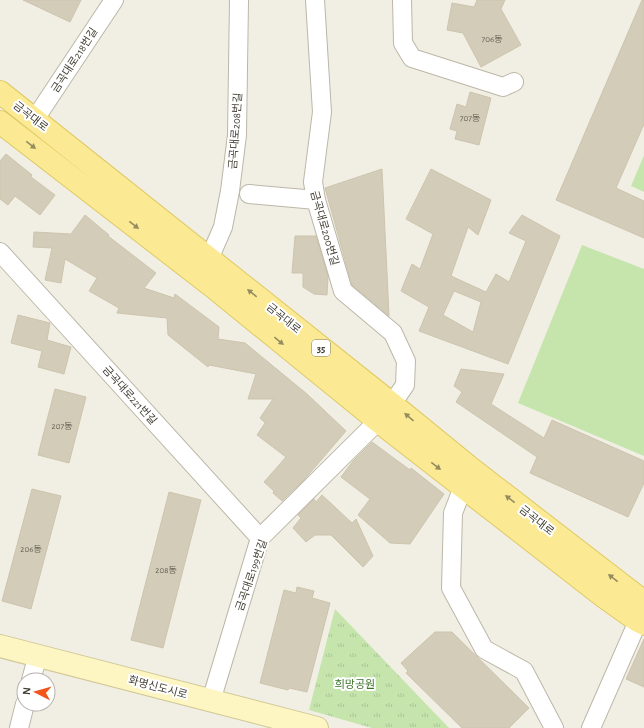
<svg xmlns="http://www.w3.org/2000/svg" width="644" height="728" font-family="'Alegreya Sans','Noto Sans KR',sans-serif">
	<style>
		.park { fill: url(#park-tufts) }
		.pitch { fill: #c5e5ad }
		.building { fill: #d2ccb9; stroke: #cdc4ad; fill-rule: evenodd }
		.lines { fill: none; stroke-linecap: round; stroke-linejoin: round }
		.minor-casing { stroke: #bcb7a7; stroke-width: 20 }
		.secondary-casing { stroke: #d0c795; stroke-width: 24 }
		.primary-casing { stroke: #dfc964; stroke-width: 24 }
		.minor { stroke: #fff; stroke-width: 18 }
		.secondary { stroke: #fdf5c2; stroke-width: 22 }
		.primary { stroke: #fbea93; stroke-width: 22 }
		.oneway { fill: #968c5f }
		.labels { text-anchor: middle; stroke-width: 4; stroke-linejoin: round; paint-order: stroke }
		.number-label { font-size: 9px; fill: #676255 }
		.shield { fill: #fff; stroke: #7b7971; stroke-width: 1 }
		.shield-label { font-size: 10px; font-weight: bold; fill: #433f34 }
		.street-label { font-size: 11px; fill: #433f34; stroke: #fff }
		.park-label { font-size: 11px; fill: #3c722a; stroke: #fff }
	</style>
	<defs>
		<pattern id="park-tufts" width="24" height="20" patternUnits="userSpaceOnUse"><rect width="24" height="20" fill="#c5e5ad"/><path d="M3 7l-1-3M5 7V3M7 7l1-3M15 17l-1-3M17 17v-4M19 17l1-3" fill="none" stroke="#aac695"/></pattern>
	</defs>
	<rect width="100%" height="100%" fill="#f1efe4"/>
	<path class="park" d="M 335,609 L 449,728 L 372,728 L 309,710 Z"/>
	<path class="pitch" d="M 644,155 L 644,192 L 631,186 Z
		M 582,245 L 644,269 L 644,456 L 518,403 Z"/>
	<path class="building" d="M 23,0 L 81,0 L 70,22 Z
		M 477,0 L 505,0 L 501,9 L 521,45 L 481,67 L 463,33 L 447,30 L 452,3 L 474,7 Z
		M 642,0 L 644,0 L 644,124 L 616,188 L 644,201 L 644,238 L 556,200 Z
		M 470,92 L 491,98 L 479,145 L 455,139 L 457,131 L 450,129 L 457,104 L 466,107 Z
		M 6,154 L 32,175 L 31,177 L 55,195 L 40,215 L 15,196 L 8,205 L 0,199 L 0,161 Z
		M 382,169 L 387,273 L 389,316 L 352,285 L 325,188 Z
		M 431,169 L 491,200 L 478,235 L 468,227 L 451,276 L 486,292 L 496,274 L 509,282 L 526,241 L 509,233 L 522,215 L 560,236 L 508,364 L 419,331 L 429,307 L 401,291 L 412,264 L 420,269 L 433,234 L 406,219 ZM 454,291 L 481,302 L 473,332 L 443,315 Z
		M 85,215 L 109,235 L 108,236 L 156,273 L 144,288 L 174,298 L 175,294 L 219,327 L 218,339 L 245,343 L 307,394 L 346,431 L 303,481 L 282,501 L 273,493 L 274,491 L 264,482 L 286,457 L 257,435 L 265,423 L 260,418 L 273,399 L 248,399 L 256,374 L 209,365 L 208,367 L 168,335 L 167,318 L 117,313 L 119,308 L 89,291 L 97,278 L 65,259 L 61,283 L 45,280 L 52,248 L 33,247 L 34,232 L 71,234 Z
		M 295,236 L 316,236 L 328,277 L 327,295 L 314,294 L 303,287 L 303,273 L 292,273 Z
		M 18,315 L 50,323 L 47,340 L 71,347 L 64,374 L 38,367 L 42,351 L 11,343 Z
		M 461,369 L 504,374 L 491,404 L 544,438 L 552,420 L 644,461 L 644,483 L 628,517 L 530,473 L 537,457 L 456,402 L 462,392 L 454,386 Z
		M 55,389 L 86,397 L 69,463 L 38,455 Z
		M 372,442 L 410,470 L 411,468 L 444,494 L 410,544 L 390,543 L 358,515 L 370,499 L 341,477 L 353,461 Z
		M 32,489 L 61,496 L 31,609 L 2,601 Z
		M 169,492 L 201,500 L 163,648 L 131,640 Z
		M 322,495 L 352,523 L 356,519 L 373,556 L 363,567 L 331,535 L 315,535 L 306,542 L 293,528 L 301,518 L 298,515 L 314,499 L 316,502 Z
		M 297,587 L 314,591 L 312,598 L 330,603 L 307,692 L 289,688 L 288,690 L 260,683 L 284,590 L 296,593 Z
		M 435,632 L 452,632 L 529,708 L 509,728 L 462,728 L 406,673 L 408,671 L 401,663 Z
		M 644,639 L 644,687 L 626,679 Z"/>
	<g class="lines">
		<defs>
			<path id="minor" d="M 402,0 L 403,43 L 412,58 L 503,87 L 514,82
				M 35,119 L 114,0
				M 249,194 L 316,200
				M 0,252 L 260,538
				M 209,259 L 223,227 L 230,191 L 237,135 L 239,0
				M 463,487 L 453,513 L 451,588 L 484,649 L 524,671 L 554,728
				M 31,680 L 38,655
				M 211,701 L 260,538 L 378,421 L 392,404 L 405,385 L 406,361 L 393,333 L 343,291 L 316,200 L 313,182 L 322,112 L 315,0
				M 19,728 L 25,704
				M 591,728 L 638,621"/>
			<path id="secondary" d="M 0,646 L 317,728"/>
			<path id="primary" d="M 0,92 L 392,404 L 473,470 L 644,602
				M 0,122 L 212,286 L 378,421 L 603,596 L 638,621 L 644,624"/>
		</defs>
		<use href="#minor" class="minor-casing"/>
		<use href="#secondary" class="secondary-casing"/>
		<use href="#primary" class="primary-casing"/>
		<use href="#minor" class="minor"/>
		<use href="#secondary" class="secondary"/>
		<use href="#primary" class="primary"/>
	</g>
	<defs><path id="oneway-solid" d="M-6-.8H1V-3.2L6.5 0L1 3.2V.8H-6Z"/></defs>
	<g class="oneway">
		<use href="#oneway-solid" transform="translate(31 145) rotate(38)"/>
		<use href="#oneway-solid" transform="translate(134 225) rotate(38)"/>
		<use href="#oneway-solid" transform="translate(252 293) rotate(-141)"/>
		<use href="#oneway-solid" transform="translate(279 341) rotate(39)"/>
		<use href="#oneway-solid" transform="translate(409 417) rotate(-140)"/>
		<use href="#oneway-solid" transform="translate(436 466) rotate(38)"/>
		<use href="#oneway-solid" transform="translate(510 499) rotate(-142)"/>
		<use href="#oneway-solid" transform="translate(613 578) rotate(-142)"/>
	</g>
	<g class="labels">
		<g class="number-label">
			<text x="492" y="42">706동</text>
			<text x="470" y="121">707동</text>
			<text x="62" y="429">207동</text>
			<text x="31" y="552">206동</text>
			<text x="166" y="573">208동</text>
		</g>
		<rect class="shield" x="312" y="340" width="18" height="16" rx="3"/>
		<g class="shield-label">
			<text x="321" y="352">35</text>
		</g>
		<g class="street-label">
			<text transform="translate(74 60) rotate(-57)" y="4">금곡대로218번길</text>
			<text transform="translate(31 116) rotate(38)" y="4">금곡대로</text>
			<text transform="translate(235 131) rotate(-86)" y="4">금곡대로208번길</text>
			<text transform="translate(325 228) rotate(74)" y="4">금곡대로200번길</text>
			<text transform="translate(284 318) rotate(39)" y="4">금곡대로</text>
			<text transform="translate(130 395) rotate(48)" y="4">금곡대로221번길</text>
			<text transform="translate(537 520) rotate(38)" y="4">금곡대로</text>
			<text transform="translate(251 575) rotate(-71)" y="4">금곡대로199번길</text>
			<text transform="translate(158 687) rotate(15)" y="4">화명신도시로</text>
		</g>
		<g class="park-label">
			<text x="355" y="688">희망공원</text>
		</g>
	</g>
	<g transform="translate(36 692) rotate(276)"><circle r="19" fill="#ffffff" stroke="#b4b2ae"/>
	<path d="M0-3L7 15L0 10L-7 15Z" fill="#f35419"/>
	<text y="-6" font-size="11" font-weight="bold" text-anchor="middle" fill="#433f34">N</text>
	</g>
</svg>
